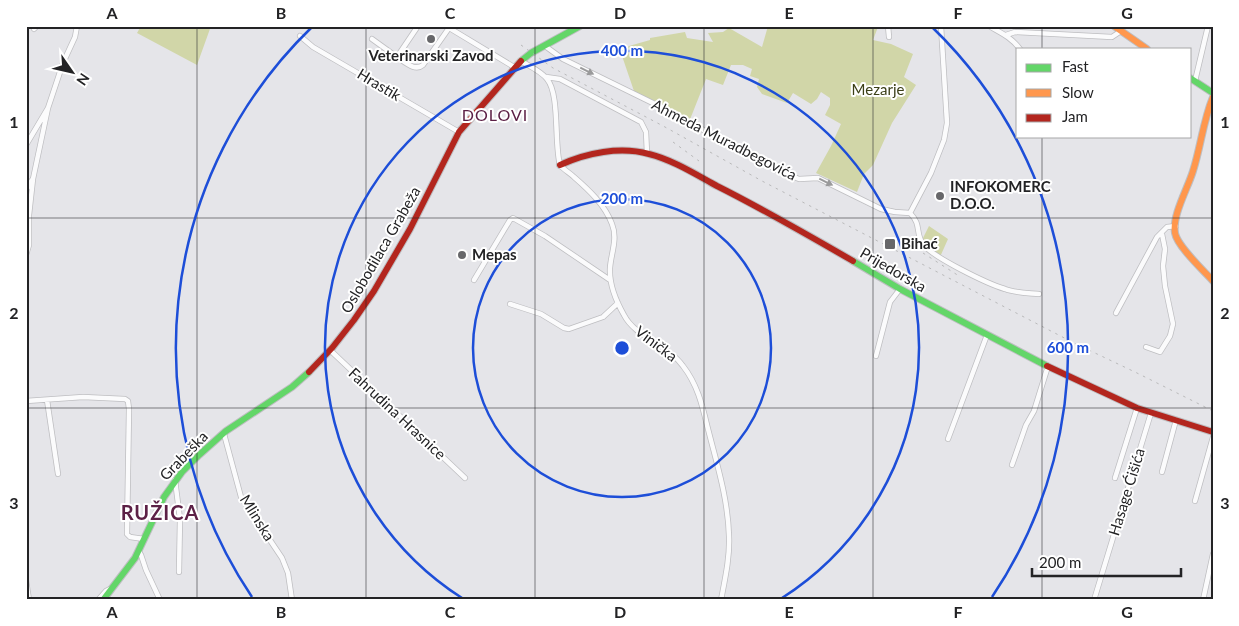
<svg xmlns="http://www.w3.org/2000/svg" width="1239" height="626" font-family="Lato,sans-serif">
	<style>
		.green { fill: #d1d6a8 }
		.lines { fill: none; stroke-linecap: round; stroke-linejoin: round }
		.street-casing { stroke: #bebec1; stroke-width: 6 }
		.fast-casing { stroke: #bebec1; stroke-width: 8 }
		.slow-casing { stroke: #bebec1; stroke-width: 8 }
		.jam-casing { stroke: #bebec1; stroke-width: 8 }
		.street { stroke: #fbfbfc; stroke-width: 4.5 }
		.fast { stroke: #63d668; stroke-width: 6 }
		.slow { stroke: #ff974d; stroke-width: 6 }
		.jam { stroke: #b3261e; stroke-width: 6 }
		.rail { stroke: #b9b9ba; stroke-width: 1; stroke-dasharray: 2.5 5; stroke-linecap: butt }
		.oneway { fill: #9a9a9b }
		.grid { fill: none; stroke: #232325; stroke-width: 1; stroke-opacity: 0.55 }
		.ring { fill: none; stroke: #1d4ed8; stroke-width: 2.5 }
		.poi-dot { fill: #67676a; stroke: #fff; stroke-width: 2 }
		.labels { text-anchor: middle; stroke-width: 4; stroke-linejoin: round; paint-order: stroke }
		.poi-label { font-size: 15px; font-weight: bold; fill: #232325; stroke: #fff; text-anchor: start }
		.street-label { font-size: 15px; fill: #232325; stroke: #fff }
		.park-label { font-size: 15px; fill: #3b3f17; stroke: #fff }
		.neighbourhood-label { font-size: 16px; letter-spacing: 1px; fill: #5c2046; stroke: #fff }
		.district-label { font-size: 20px; font-weight: bold; letter-spacing: 1px; fill: #5c2046; stroke: #fff }
		.centre { fill: #1d4ed8; stroke: #fff; stroke-width: 2.5 }
		.ring-label { font-size: 15px; text-anchor: middle; font-weight: bold; fill: #1d4ed8; stroke: #fff; stroke-width: 4; stroke-linejoin: round; paint-order: stroke }
		.neatline { fill: none; stroke: #232325; stroke-width: 2 }
		.grid-label { font-size: 16px; text-anchor: middle; font-weight: bold; fill: #232325 }
	</style>
	<rect width="100%" height="100%" fill="#e5e5e9"/>
	<path class="green" d="M 141,26 L 211,26 L 197,65 L 137,33 Z
		M 768,26 L 876,26 L 878,27 L 873,40 L 891,44 L 913,54 L 904,77 L 916,85 L 892,123 L 873,165 L 864,174 L 857,192 L 816,173 L 831,146 L 841,124 L 825,115 L 830,105 L 830,98 L 821,92 L 817,99 L 811,104 L 793,93 L 787,103 L 762,94 L 757,87 L 759,79 L 750,76 L 752,69 L 743,65 L 731,65 L 723,85 L 706,79 L 689,122 L 635,94 L 621,53 L 629,46 L 650,40 L 650,38 L 685,32 L 687,38 L 713,42 L 708,33 L 723,32 L 729,28 L 762,47 Z
		M 929,226 L 948,239 L 940,257 L 919,246 Z"/>
	<g class="lines">
		<defs>
			<path id="street" d="M 418,26 L 397,57 C 405,62 415,72 423,65 L 449,28
				M 446,26 L 514,67
				M 888,26 L 889,37
				M 989,26 C 1001,33 1011,37 1020,49
				M 34,29 L 37,26
				M 1006,35 L 1015,32 L 1112,37 L 1121,31
				M 300,36 L 313,47 L 459,132
				M 372,39 L 397,57
				M 545,46 L 563,59 L 661,107 L 779,171 L 799,179 L 818,178 L 881,209 L 895,212 L 910,213
				M 521,61 C 529,66 541,71 547,79 C 560,94 554,144 560,165 C 564,170 570,173 574,177 C 589,190 605,205 612,224 C 618,239 611,253 610,268 C 609,285 616,301 624,315 C 635,337 668,345 683,366 C 697,384 702,404 707,425 C 716,461 728,498 729,536 C 730,557 725,579 721,600
				M 546,77 L 560,79 L 641,122 L 646,132 L 647,153
				M 1195,81 L 1208,26
				M 26,145 L 48,108 L 63,63 L 75,37 L 77,26
				M 26,190 L 32,180
				M 910,213 L 931,173 L 944,140 L 947,123 L 941,26
				M 910,213 C 922,225 915,233 923,244 C 932,257 988,284 1005,289 C 1015,293 1028,293 1039,294
				M 26,255 L 29,245 L 29,215 L 33,179 L 48,108
				M 474,280 L 510,220 L 513,218 L 545,236 L 610,280
				M 510,304 L 541,314 L 564,328 L 569,329 L 603,317 L 618,303
				M 1116,313 L 1157,237 L 1167,227 L 1176,226
				M 1146,347 L 1160,352 L 1170,336 L 1173,324 L 1165,286 L 1163,266 L 1165,249 L 1162,234
				M 330,350 L 465,478
				M 876,356 L 890,302 L 900,289
				M 47,400 L 58,474
				M 26,401 L 83,397 L 125,399 L 128,401 L 129,409 L 127,534 L 130,537 L 144,539
				M 224,434 L 241,497 L 282,558 L 288,573 L 292,600
				M 948,439 L 987,335
				M 1012,465 L 1026,425 L 1034,411 L 1048,366
				M 1162,472 L 1176,420
				M 1115,478 L 1137,408
				M 175,480 L 180,519 L 179,572
				M 1195,501 L 1213,437
				M 139,552 L 141,555 L 146,570 L 160,600
				M 26,580 L 29,600
				M 98,600 L 106,591 L 110,589
				M 1094,600 L 1151,413
				M 1203,600 L 1213,554"/>
			<path id="fast" d="M 521,61 L 531,53 L 580,26
				M 1190,78 L 1213,93
				M 853,261 L 900,289 L 1047,366
				M 103,600 L 135,558 L 164,497 L 182,472 L 199,455 L 226,431 L 292,387 L 309,372"/>
			<path id="slow" d="M 1114,26 L 1147,49
				M 1213,97 C 1203,121 1201,146 1193,171 C 1188,188 1172,215 1175,233 C 1177,246 1204,271 1213,281"/>
			<path id="jam" d="M 560,165 C 586,153 620,146 649,154 C 673,160 695,174 717,186 C 763,209 808,235 853,261
				M 1047,366 L 1137,408 L 1213,432
				M 309,372 L 332,348 L 354,320 L 374,291 L 410,229 L 459,132 L 521,61"/>
		</defs>
		<use href="#street" class="street-casing"/>
		<use href="#fast" class="fast-casing"/>
		<use href="#slow" class="slow-casing"/>
		<use href="#jam" class="jam-casing"/>
		<use href="#street" class="street"/>
		<use href="#fast" class="fast"/>
		<use href="#slow" class="slow"/>
		<use href="#jam" class="jam"/>
		<path class="rail" d="M 521,45 L 553,68 L 665,127 L 762,181 L 1074,343 L 1137,373 L 1213,411
			M 673,142 L 699,161
			M 923,253 L 959,276"/>
	</g>
	<defs><path id="oneway-solid" d="M-6-.8H1V-3.2L6.5 0L1 3.2V.8H-6Z" transform="scale(1.25)"/></defs>
	<g class="oneway">
		<use href="#oneway-solid" transform="translate(587 71) rotate(26)"/>
		<use href="#oneway-solid" transform="translate(826 182) rotate(26)"/>
	</g>
	<path class="grid" d="M 197,26 L 197,600M 366,26 L 366,600M 535,26 L 535,600M 704,26 L 704,600M 873,26 L 873,600M 1042,26 L 1042,49M 1042,136 L 1042,600M 26,218 L 1213,218M 26,408 L 1213,408"/>
	<g class="ring">
		<circle cx="622" cy="348" r="149"/>
		<path d="M462 598A297 297 0 1 1 782 598"/>
		<path d="M252 597A446 446 0 0 1 312 27M932 27A446 446 0 0 1 992 597"/>
	</g>
	<g class="poi-dot">
		<circle cx="431" cy="39" r="5"/>
		<circle cx="940" cy="196" r="5"/>
		<rect x="884" y="238" width="12" height="12" rx="2.5"/>
		<circle cx="462" cy="255" r="5"/>
	</g>
	<g class="labels">
		<g class="poi-label">
			<text x="431" y="61" text-anchor="middle">Veterinarski Zavod</text>
			<text x="950" y="192">INFOKOMERC<tspan x="950" dy="17">D.O.O.</tspan></text>
			<text x="901" y="249">Bihać</text>
			<text x="472" y="260">Mepas</text>
		</g>
		<g class="street-label">
			<text transform="translate(379 85) rotate(31)" y="5">Hrastik</text>
			<text transform="translate(724 140) rotate(27)" y="5">Ahmeda Muradbegovića</text>
			<text transform="translate(381 250) rotate(-60)" y="5">Oslobodilaca Grabeža</text>
			<text transform="translate(893 270) rotate(30)" y="5">Prijedorska</text>
			<text transform="translate(656 344) rotate(37)" y="5">Vinička</text>
			<text transform="translate(397 414) rotate(43)" y="5">Fahrudina Hrasnice</text>
			<text transform="translate(184 456) rotate(-46)" y="5">Grabeška</text>
			<text transform="translate(1127 492) rotate(-73)" y="5">Hasage Ćišića</text>
			<text transform="translate(257 518) rotate(58)" y="5">Mlinska</text>
		</g>
		<g class="park-label">
			<text x="878" y="95">Mezarje</text>
		</g>
		<g class="neighbourhood-label">
			<text x="495" y="121">DOLOVI</text>
		</g>
		<g class="district-label">
			<text x="160" y="520">RUŽICA</text>
		</g>
	</g>
	<circle cx="622" cy="348" r="8" class="centre"/>
	<g class="ring-label">
		<text x="622" y="56">400 m</text>
		<text x="622" y="204">200 m</text>
		<text x="1068" y="353">600 m</text>
	</g>
	<rect width="1239" height="626" fill="none" stroke="#ffffff" stroke-width="55"/>
	<rect x="1016" y="48" width="175" height="90" fill="#ffffff" stroke="#a7a7a8"/>
	<rect x="1026" y="64" width="25" height="8" fill="#63d668" stroke="#a7a7a8"/>
	<text x="1062" y="72" font-size="15" fill="#232325">Fast</text>
	<rect x="1026" y="89" width="25" height="8" fill="#ff974d" stroke="#a7a7a8"/>
	<text x="1062" y="98" font-size="15" fill="#232325">Slow</text>
	<rect x="1026" y="114" width="25" height="8" fill="#b3261e" stroke="#a7a7a8"/>
	<text x="1062" y="122" font-size="15" fill="#232325">Jam</text>
	<g transform="translate(72 72) rotate(124)" stroke="#ffffff" stroke-width="4" paint-order="stroke">
	<path d="M0-4L9 19L0 12L-9 19Z" fill="#232325"/>
	<text y="-8" font-size="14" font-weight="bold" text-anchor="middle" fill="#232325">N</text>
	</g>
	<path d="M1032 568v8h149v-8" fill="none" stroke="#232325" stroke-width="2.5"/>
	<text x="1039" y="568" font-size="15" fill="#232325" stroke="#ffffff" stroke-width="4" paint-order="stroke">200 m</text>
	<rect x="28" y="28" width="1184" height="570" class="neatline"/>
	<g class="grid-label">
		<text x="112" y="19">A</text>
		<text x="281" y="19">B</text>
		<text x="450" y="19">C</text>
		<text x="620" y="19">D</text>
		<text x="789" y="19">E</text>
		<text x="958" y="19">F</text>
		<text x="1127" y="19">G</text>
		<text x="14" y="128">1</text>
		<text x="1225" y="128">1</text>
		<text x="14" y="319">2</text>
		<text x="1225" y="319">2</text>
		<text x="14" y="509">3</text>
		<text x="1225" y="509">3</text>
		<text x="112" y="618">A</text>
		<text x="281" y="618">B</text>
		<text x="450" y="618">C</text>
		<text x="620" y="618">D</text>
		<text x="789" y="618">E</text>
		<text x="958" y="618">F</text>
		<text x="1127" y="618">G</text>
	</g>
</svg>
